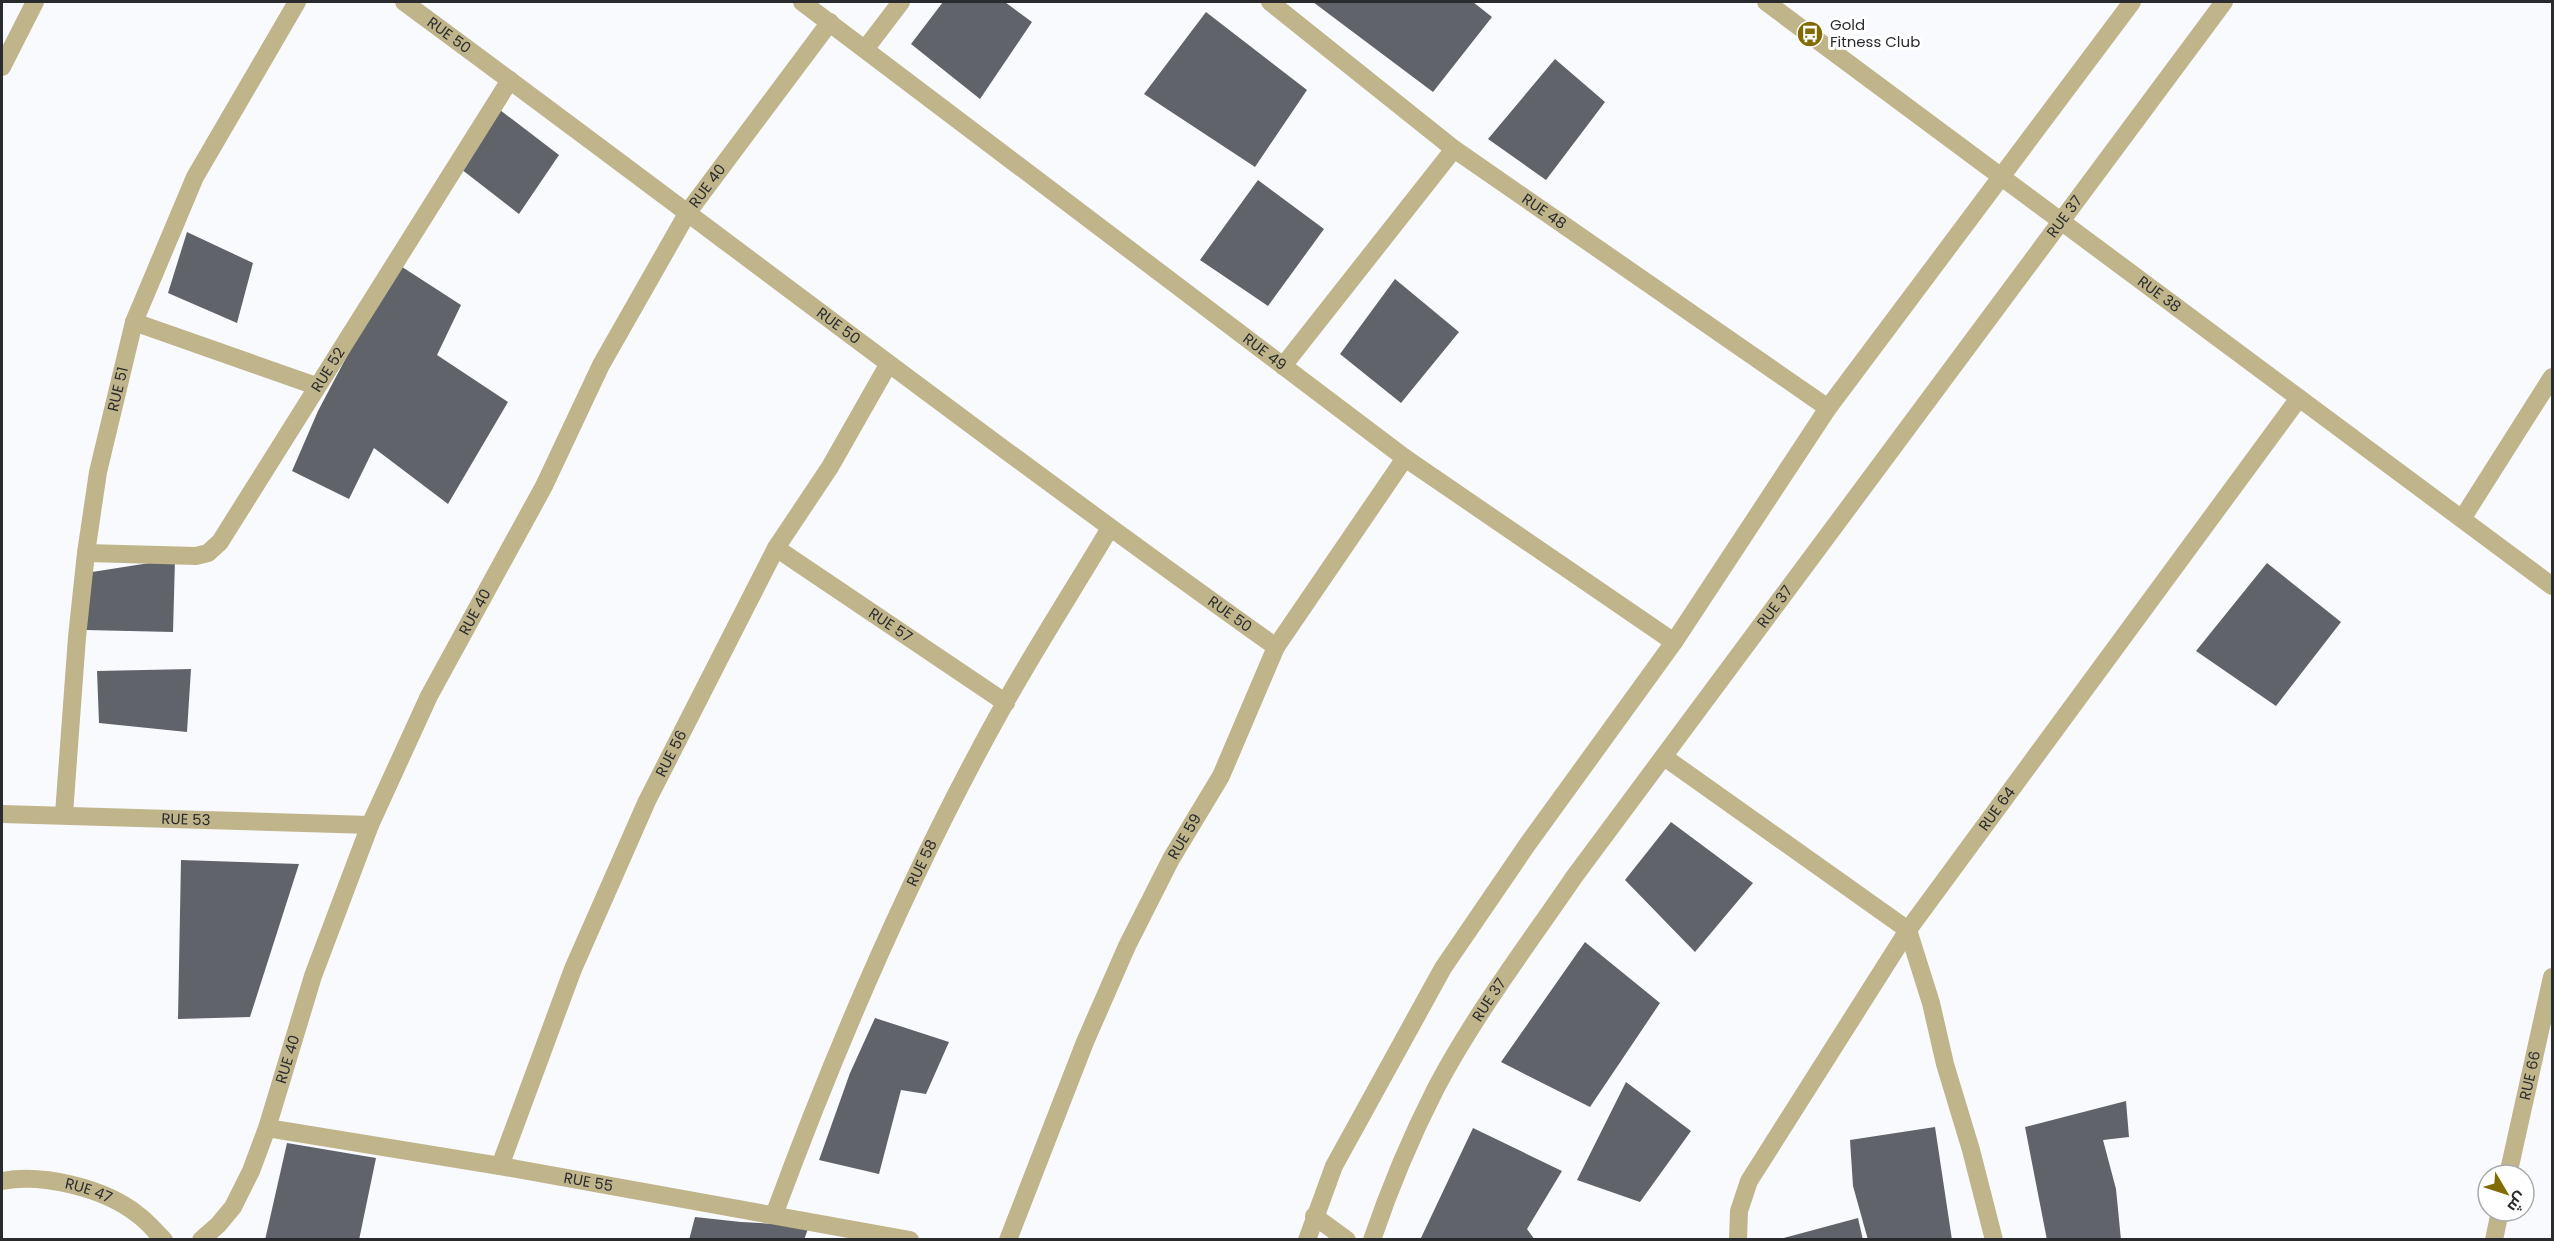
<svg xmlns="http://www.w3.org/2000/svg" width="2554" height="1241" font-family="Poppins,Cairo,sans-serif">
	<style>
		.building { fill: #61636b }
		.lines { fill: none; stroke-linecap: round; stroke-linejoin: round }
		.minor { stroke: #c0b48b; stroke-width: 18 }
		.tertiary { stroke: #c0b48b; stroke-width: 18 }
		.labels { text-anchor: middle; stroke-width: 6; stroke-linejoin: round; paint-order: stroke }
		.poi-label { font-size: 15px; fill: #2a2b2e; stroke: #fff; text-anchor: start }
		.street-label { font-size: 15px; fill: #2a2b2e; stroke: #fff }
	</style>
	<rect width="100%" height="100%" fill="#f9fafe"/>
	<path class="building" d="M 943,2 L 1005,2 L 1032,22 L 980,99 L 911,44 Z
		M 1313,2 L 1473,2 L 1492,17 L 1433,92 Z
		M 1206,12 L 1307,90 L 1255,167 L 1144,94 Z
		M 1555,59 L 1605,102 L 1546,180 L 1488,139 Z
		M 500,110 L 559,155 L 519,214 L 461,169 Z
		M 1258,180 L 1324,229 L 1268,306 L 1200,260 Z
		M 187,232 L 253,263 L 237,323 L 168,293 Z
		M 396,263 L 461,305 L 437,355 L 508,402 L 448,504 L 374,448 L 349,499 L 292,471 L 318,411 Z
		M 1395,279 L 1459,332 L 1401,403 L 1340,354 Z
		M 175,559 L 173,632 L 85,630 L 92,572 Z
		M 2267,563 L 2341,622 L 2276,706 L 2196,651 Z
		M 191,669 L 187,732 L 99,723 L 97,671 Z
		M 1671,822 L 1753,883 L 1695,952 L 1625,880 Z
		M 181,860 L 299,864 L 250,1017 L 178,1019 Z
		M 1585,942 L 1660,1003 L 1590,1107 L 1501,1062 Z
		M 875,1018 L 949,1042 L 926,1094 L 901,1090 L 879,1174 L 819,1160 L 850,1073 Z
		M 1626,1082 L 1691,1131 L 1640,1202 L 1577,1180 Z
		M 2126,1101 L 2129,1137 L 2103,1140 L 2116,1189 L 2121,1240 L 2047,1240 L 2025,1127 Z
		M 1935,1127 L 1952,1240 L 1868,1240 L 1853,1186 L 1850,1140 Z
		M 1473,1128 L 1562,1171 L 1527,1229 L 1535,1240 L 1420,1240 Z
		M 287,1143 L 376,1158 L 359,1240 L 265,1240 Z
		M 695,1217 L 741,1222 L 809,1226 L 804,1240 L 689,1240 Z
		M 1858,1218 L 1863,1240 L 1780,1240 L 1780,1239 Z"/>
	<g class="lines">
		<g class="minor">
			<path id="s1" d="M 404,2 C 695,216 981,437 1276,647"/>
			<path id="s2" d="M 802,2 L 1405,458 L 1674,642"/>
			<path id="s3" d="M 1270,2 L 1454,149 L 1828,408"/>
			<path id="s4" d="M 1766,2 L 2552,586"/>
			<path d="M 866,48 L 901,2"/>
			<path d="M 2,67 L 35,2"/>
			<path d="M 134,322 L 316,386"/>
			<path d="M 1283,366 L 1454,149"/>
			<path d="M 2462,519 L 2552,377"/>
			<path id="s5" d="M 776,548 L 1006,703"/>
			<path id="s6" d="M 86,553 L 196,556 L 208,553 L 220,542 L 510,80"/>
			<path d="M 1664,757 L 1908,930 L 1931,1003 L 1945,1064 L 1971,1150 L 1994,1240"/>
			<path id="s7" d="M 2,814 L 370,825"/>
			<path id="s8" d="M 64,814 L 77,637 L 86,553 L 98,472 L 134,322 L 195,177 L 297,2"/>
			<path id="s9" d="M 267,1128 L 500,1166 L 910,1240"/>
			<path id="s10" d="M 500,1166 L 573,969 L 647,801 L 776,548 L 830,467 L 888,365"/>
			<path id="s11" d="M 2508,1175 L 2552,977"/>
			<path id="s12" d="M 2,1181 C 42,1173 104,1188 137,1214 C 147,1221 155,1231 164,1240"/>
			<path id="s13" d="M 774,1215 C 839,1039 913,867 1005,703 C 1038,644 1075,587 1110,528"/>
			<path d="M 1314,1216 L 1347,1240"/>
			<path id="s14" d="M 201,1240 L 218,1225 L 233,1207 L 251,1171 L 267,1128 L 313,976 L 370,825 L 429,696 L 544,486 L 601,365 L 688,212 L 830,22"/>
			<path id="s15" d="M 1008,1240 L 1085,1042 L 1127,946 L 1171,859 L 1221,776 L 1276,647 L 1405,458"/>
			<path id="s16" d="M 1738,1240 L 1739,1211 L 1749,1181 L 1908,930 L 2299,398"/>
			<path d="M 2494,1240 L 2500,1211"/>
		</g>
		<g class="tertiary">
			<path d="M 1307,1240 L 1334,1166 L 1443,968 L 1527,845 L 1674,642 L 1828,408 L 2132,2"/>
			<path id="s17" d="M 1372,1240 C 1390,1187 1411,1137 1436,1088 C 1475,1014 1527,946 1574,877 L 2224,2"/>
		</g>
	</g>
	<defs>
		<symbol id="bus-disc" viewBox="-11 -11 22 22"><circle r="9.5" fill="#806b04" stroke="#fff"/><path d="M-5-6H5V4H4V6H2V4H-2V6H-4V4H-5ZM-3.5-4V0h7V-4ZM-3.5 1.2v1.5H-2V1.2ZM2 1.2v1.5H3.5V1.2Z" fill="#fff"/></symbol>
	</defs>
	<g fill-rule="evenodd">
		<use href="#bus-disc" x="1795" y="19" width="30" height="30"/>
	</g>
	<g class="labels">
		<g class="poi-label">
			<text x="1830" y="30">Gold<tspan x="1830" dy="17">Fitness Club</tspan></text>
		</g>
		<g class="street-label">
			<text dy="5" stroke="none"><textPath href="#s1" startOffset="56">RUE 50</textPath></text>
			<text dy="5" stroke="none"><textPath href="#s14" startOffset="1176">RUE 40</textPath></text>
			<text dy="5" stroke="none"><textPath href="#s3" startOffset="345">RUE 48</textPath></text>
			<text dy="5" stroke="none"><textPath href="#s17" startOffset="1240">RUE 37</textPath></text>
			<text dy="5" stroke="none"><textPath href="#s4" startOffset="490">RUE 38</textPath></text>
			<text dy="5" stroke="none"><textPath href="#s1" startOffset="542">RUE 50</textPath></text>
			<text dy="5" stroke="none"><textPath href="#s2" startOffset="580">RUE 49</textPath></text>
			<text dy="5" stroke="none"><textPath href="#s6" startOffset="342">RUE 52</textPath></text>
			<text dy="5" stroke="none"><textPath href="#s8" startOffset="429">RUE 51</textPath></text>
			<text dy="5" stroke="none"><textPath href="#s17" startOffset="754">RUE 37</textPath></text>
			<text dy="5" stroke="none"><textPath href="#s14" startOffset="690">RUE 40</textPath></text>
			<text dy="5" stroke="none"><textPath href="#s1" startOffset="1028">RUE 50</textPath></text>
			<text dy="5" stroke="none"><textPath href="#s5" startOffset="138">RUE 57</textPath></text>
			<text dy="5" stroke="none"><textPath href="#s10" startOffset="447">RUE 56</textPath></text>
			<text dy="5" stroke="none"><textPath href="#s16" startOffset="508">RUE 64</textPath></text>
			<text dy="5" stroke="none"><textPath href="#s7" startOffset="184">RUE 53</textPath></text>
			<text dy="5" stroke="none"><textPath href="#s15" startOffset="441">RUE 59</textPath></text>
			<text dy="5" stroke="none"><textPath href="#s13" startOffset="382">RUE 58</textPath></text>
			<text dy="5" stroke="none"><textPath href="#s17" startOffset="268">RUE 37</textPath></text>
			<text dy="5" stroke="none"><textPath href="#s14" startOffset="204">RUE 40</textPath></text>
			<text dy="5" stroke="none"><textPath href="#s11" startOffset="102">RUE 66</textPath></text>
			<text dy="5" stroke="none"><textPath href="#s9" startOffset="326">RUE 55</textPath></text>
			<text dy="5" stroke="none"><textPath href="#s12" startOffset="88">RUE 47</textPath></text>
		</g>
	</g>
	<rect width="2554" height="1241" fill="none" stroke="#2a2b2e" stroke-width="6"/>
	<g transform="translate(2506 1193) rotate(129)"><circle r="28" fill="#ffffff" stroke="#aaaaab" stroke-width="1.5"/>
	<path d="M0-4.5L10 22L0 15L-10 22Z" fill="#806b04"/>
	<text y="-9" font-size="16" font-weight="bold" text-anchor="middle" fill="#2a2b2e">ش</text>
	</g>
</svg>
